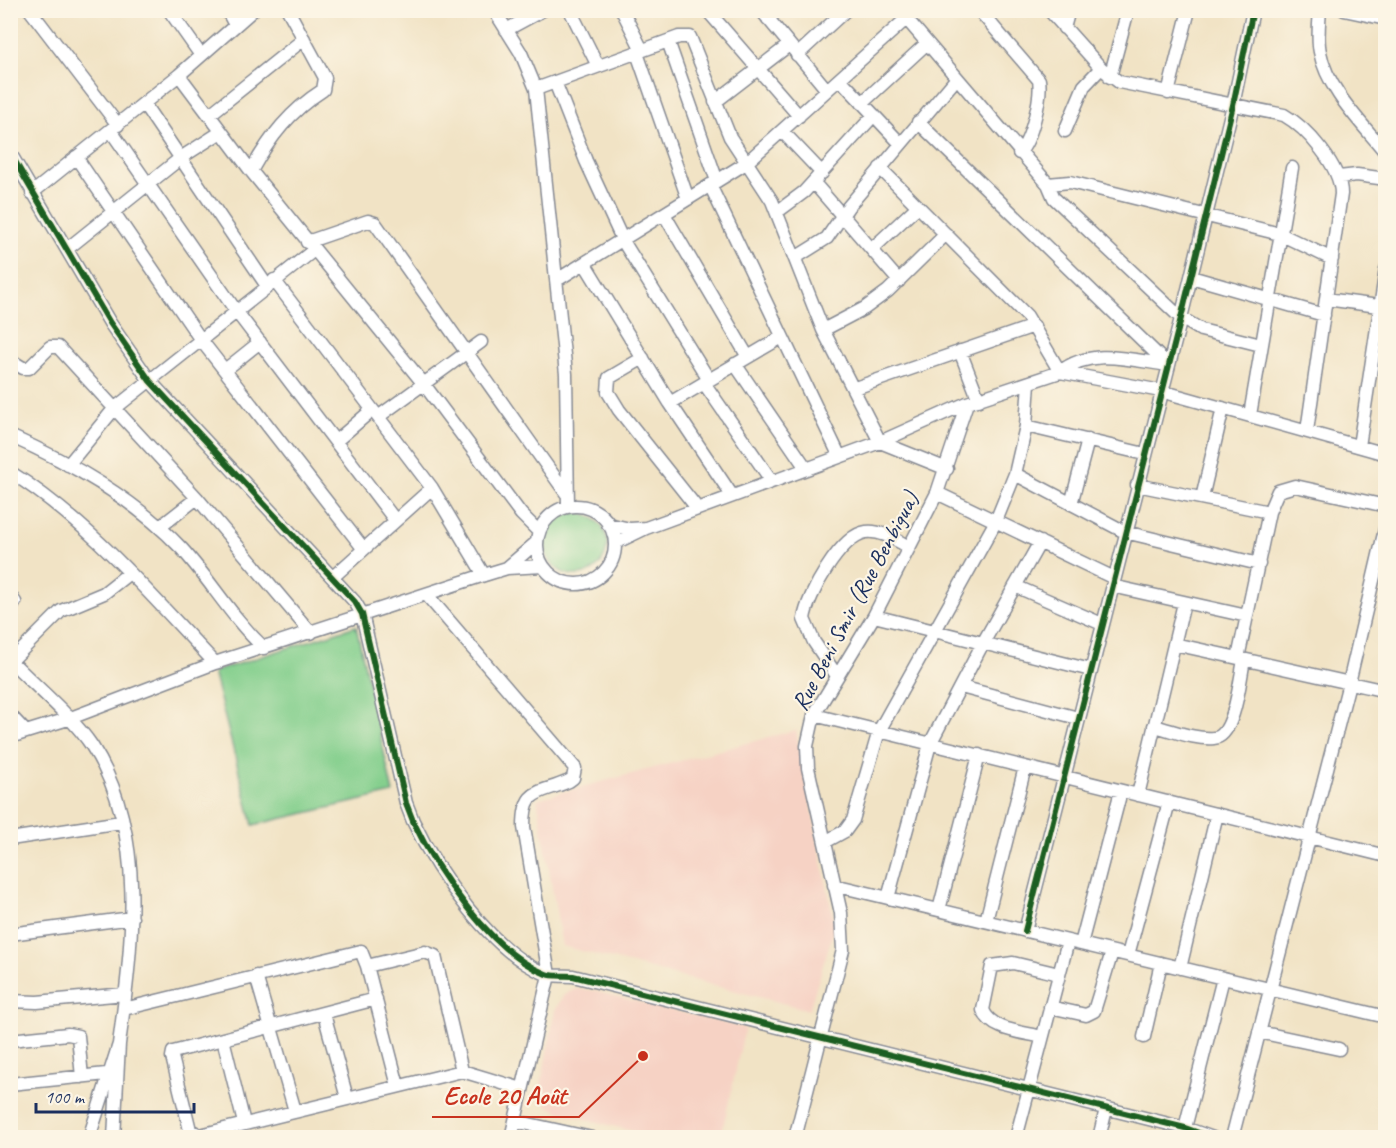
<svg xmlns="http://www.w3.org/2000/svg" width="1396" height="1148" font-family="Caveat,sans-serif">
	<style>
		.built { fill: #f6d2c4 }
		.green { fill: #84cf8d; stroke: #507f76; stroke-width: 1.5 }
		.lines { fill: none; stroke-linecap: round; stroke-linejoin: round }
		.minor-casing { stroke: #868992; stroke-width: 15 }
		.minor { stroke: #fff; stroke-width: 12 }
		.cycleway-casing { stroke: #fcf5e5; stroke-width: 10 }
		.cycleway { stroke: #1b5e20; stroke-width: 6 }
		.labels { text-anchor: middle; stroke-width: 4.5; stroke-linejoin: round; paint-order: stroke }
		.street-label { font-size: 24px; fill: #1b2f5e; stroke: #fcf5e5 }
		.leader { fill: none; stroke: #c8321e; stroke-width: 2 }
		.callout-dot { fill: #c8321e; stroke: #fcf5e5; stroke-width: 2 }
		.callout-label { font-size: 26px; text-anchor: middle; font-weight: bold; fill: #c8321e; stroke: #fcf5e5; stroke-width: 4.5; stroke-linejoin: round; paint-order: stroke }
	</style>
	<rect width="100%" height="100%" fill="#fcf5e5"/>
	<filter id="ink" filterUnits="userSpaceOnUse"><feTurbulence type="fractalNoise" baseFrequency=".0167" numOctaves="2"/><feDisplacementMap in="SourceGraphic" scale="12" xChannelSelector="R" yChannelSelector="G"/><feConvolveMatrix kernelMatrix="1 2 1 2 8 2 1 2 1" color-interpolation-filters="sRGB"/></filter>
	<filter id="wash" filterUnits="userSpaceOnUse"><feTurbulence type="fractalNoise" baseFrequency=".008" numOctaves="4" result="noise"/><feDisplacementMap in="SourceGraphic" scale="24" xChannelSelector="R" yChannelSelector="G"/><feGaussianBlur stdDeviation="1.35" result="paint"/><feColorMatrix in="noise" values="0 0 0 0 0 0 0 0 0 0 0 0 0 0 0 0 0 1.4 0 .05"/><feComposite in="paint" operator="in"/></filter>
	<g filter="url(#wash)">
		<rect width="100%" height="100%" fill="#f1e3c5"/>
		<path class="built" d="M 796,730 L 835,927 L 809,1010 L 562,946 L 537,799 Z
			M 574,989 L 590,990 L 745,1028 L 721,1137 L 655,1137 L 562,1113 L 547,1105 L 540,1097 L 541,1085 L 555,1010 L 563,996 Z"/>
		<path class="green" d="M545 544a31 31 0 1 1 62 0a31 31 0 1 1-62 0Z
			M 356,626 L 393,793 L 253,825 L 213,672 Z"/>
	</g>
	<g filter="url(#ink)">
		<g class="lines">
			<defs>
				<path id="minor" d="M 30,10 L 118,125
					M 169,10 L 200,54
					M 227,10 L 235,25
					M 494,10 L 521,53 L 536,89 L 566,374 L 568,507
					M 570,10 L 598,66
					M 622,10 L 642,50
					M 707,10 L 799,116
					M 761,10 L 827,90
					M 899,10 L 1048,184
					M 979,10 L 1039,80 C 1042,97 1031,141 1019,153
					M 1049,10 L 1101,68 L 1119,82 L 1284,115 C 1307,128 1341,167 1341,194 L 1307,431
					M 1320,10 C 1319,24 1317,39 1320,52 C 1327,90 1363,124 1386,153
					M 1344,10 L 1386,19
					M 768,19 L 778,10
					M 1064,28 L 1069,10
					M 506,30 L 543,10
					M 668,41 L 717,181
					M 637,53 L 688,199
					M 797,55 L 846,10
					M 179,75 L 251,171 L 423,383 L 521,514 L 539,532
					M 1110,77 L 1128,10
					M 840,79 L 900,143
					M 555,82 L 586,161 L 623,241 L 709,380
					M 536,89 L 679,37 L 690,37 L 730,137 L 772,201 L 823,330 L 880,442 L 947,469
					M 1168,93 L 1189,10
					M 715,102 L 789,45
					M 862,103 L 926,44
					M 144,104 L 267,286
					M 209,115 L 304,39
					M 918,122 L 1168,365
					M 111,131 L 236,311 L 395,520
					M 782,131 L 822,173
					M 1065,131 L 1084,86 L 1101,68
					M 10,153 L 110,323 L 150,381 L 355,602 L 362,614 L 406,803 L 413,821 C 437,872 492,953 546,974 C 554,977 565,975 573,976 L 1185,1128 L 1213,1138
					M 76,157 L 201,340 L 363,548
					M 251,171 C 270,137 290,111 323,90 L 325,78 L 288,10
					M 1339,177 L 1357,175 L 1386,179
					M 814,183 L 899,281
					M 710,185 L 839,455
					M 32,193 L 179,75 L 253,10
					M 777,212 L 804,192 L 874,115
					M 664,214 L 748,357
					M 307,242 L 368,221 L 375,223 L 566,493
					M 67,249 L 182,157 L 221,132
					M 872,249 L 918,206
					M 795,258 L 827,238 L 848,207 L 956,79
					M 585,264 L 670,403 L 731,494
					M 1191,277 L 1324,315
					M 274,280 L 432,488 L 484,575
					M 557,280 L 746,163 L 916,10
					M 1326,299 L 1386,307
					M 823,330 L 865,308 L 888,291 L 946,234
					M 1261,345 L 1201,330 L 1181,318 L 1054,198 L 1048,184 L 1070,182 L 1280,234 L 1332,259
					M 960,351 L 979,400
					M 643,358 L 609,378 L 608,392 L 619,410 L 697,508
					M 10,360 L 23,368 L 29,368 L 50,347 L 58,347 L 197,498 L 311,633
					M 735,364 L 806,468
					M 225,370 L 260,342
					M 1060,372 L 1161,391 L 1386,454
					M 1060,372 C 1091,347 1131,360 1168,365
					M 704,383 L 771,480
					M 855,388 L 1034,326
					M 670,403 L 782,337
					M 1250,415 L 1292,168
					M 378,417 L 481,342
					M 1026,426 L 1145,454
					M 10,436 C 73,464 135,499 182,549 C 211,581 232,618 264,648
					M 336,441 L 372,410
					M 1359,446 L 1386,269
					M 68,465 L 114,409 L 314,250
					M 10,472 C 89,521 152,597 215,663
					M 1015,474 L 1125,532 L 1259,564
					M 1137,485 L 1269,512
					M 937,493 L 1114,578
					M 1202,498 L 1223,408
					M 1071,504 L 1088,440
					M 1386,506 L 1295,486 L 1278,491 L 1269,512 L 1238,658 L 1386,691
					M537 545a39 39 0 1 1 78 0a39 39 0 1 1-78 0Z
					M 608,524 L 630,529 L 646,528 L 615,543
					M 160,527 L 197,498
					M 646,528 L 880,442 L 967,403 L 1060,372 L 1027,316 L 880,168
					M 508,567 L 537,542
					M 333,577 L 432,488
					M 1015,586 L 1102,624
					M 1112,586 L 1247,616
					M 426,594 L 575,768 L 573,778 L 569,781 C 538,795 524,787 524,827 L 549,975 L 511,1138
					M 10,595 L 15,602 L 10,609
					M 874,616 L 1091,670
					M 1174,644 L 1238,658
					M 10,660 C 36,687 72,716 92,746 C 148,832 132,948 119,1044
					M 11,661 L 61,611 L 104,593 L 128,574
					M 837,676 L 814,642 L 804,619 C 807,596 841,535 866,532 C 881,530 896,540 909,547
					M 961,687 L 1078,718
					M 10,715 L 26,732
					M 814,715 L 1386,856
					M 1154,726 C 1172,730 1195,740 1214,738 C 1235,737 1240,678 1244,660
					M 10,737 L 68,719 L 215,663 L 484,575 L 507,568 L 543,566
					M 1138,795 L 1184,603
					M 10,839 L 121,822
					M 825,842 L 845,831 L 853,820 L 879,731 L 996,521 L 1015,474 L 1026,426 L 1029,383
					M 834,885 L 1386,1017
					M 888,898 L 930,744 L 983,643 L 1040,542
					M 939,910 L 979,755
					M 986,921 L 1025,767
					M 1025,931 L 1181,318 L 1233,105 L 1253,10
					M 10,934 L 132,918
					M 1081,944 L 1121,791
					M 1128,955 L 1169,802
					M 367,966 L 425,952 L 435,956 L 462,1071 L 522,1089
					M 1180,968 L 1217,814
					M 256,976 L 295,1111
					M 376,999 L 173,1052 L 172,1057 L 190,1130 L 200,1135 L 462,1071
					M 10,1001 L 37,1002 L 125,994
					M 1050,1007 L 1086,1015 L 1094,1011 L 1112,952
					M 124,1009 L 361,951 L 367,966 L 398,1086
					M 324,1014 L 347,1098
					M 1259,1032 L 1339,1049
					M 1042,1037 C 1023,1032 991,1031 983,1010 L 992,966 L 1013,963 L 1059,974
					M 1144,1037 L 1161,963
					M 223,1039 L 244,1123
					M 10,1040 L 68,1034 L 78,1036 L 82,1077
					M 10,1084 L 116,1073
					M 515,1121 L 592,1138
					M 1185,1128 L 1223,978
					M 89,1138 L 119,1044 L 114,1138
					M 795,1138 L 843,950 L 841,913 L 808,768 L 807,746 L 814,715 L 874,616 L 937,493 L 967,403
					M 1016,1138 L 1068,941
					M 1099,1138 L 1106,1109
					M 1232,1138 L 1349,683 L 1386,525"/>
			</defs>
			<use href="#minor" class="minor-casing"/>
			<use href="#minor" class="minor"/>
			<defs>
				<path id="cycleway" d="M 10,153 L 110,323 L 150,381 L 355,602 L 362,614 L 406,803 L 413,821 C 437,872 492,953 546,974 C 554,977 565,975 573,976 L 1185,1128 L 1213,1138
					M 1025,931 L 1181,318 L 1233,105 L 1253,10"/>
			</defs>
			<use href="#cycleway" class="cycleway-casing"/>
			<use href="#cycleway" class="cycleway"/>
		</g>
	</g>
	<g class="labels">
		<g class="street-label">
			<text transform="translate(855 601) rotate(-62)" y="8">Rue Beni Smir (Rue Benbigua)</text>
		</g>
	</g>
	<path class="leader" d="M643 1056L579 1117H432"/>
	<circle class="callout-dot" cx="643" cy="1056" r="6"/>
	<g class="callout-label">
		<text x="505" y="1104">Ecole 20 Août</text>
	</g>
	<rect width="1396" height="1148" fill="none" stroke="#fcf5e5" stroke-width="36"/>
	<path d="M36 1103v9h158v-9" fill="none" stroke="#1b2f5e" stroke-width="3"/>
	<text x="45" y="1103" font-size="18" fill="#1b2f5e" stroke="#fcf5e5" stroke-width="4.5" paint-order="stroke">100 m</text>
</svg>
